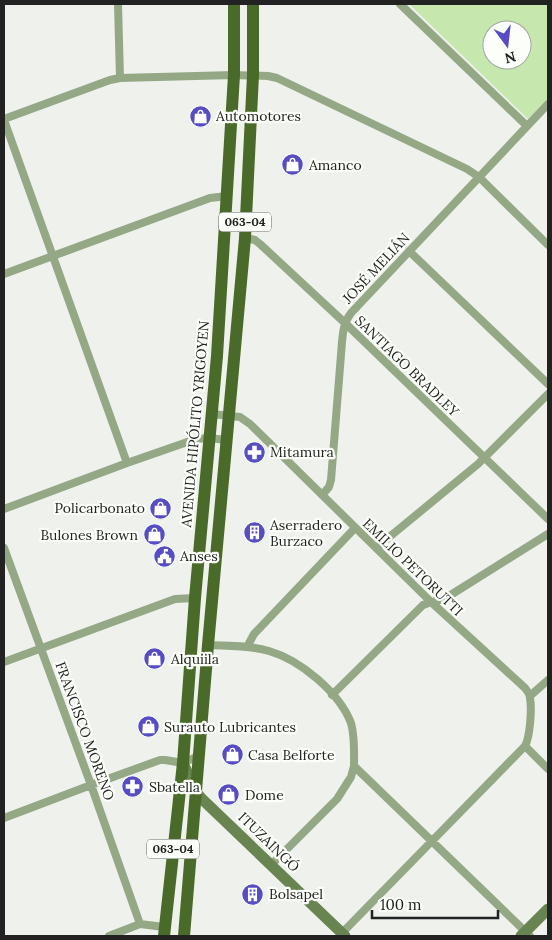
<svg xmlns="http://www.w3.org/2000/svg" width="552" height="940" font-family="Lora,serif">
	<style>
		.green { fill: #c6e7ad; fill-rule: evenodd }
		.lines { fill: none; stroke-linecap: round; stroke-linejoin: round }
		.street { stroke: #94a885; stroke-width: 8 }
		.secondary { stroke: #688451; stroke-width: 11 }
		.primary { stroke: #496a29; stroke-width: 12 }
		.labels { text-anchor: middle; stroke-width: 4.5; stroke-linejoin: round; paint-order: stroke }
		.shield { fill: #fcfff9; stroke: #636462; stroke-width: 1 }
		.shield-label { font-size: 12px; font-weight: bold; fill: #212221 }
		.poi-label { font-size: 14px; fill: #212221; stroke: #fcfff9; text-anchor: start }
		.street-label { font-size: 14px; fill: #212221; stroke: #fcfff9 }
	</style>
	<rect width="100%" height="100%" fill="#eef1ec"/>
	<path class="green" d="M 409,4 L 548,4 L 548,98 L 528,119 ZM 492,30 L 522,30 L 522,60 L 492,60 Z"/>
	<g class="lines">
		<path class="street" d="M 118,4 L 120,78
			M 400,4 L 527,126
			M 4,119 L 110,80 L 120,78 L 234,75 L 268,76 L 277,78 L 467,169 L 479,177 L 548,245
			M 4,120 L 127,463
			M 245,238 L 255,240 L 260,244 L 345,323 L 548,519
			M 409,251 L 548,384
			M 4,274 L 210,198 L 227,196
			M 212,414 L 240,417 L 250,424 L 430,601 L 525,688 C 527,691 530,694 530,698 C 532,709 530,737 525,746 L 548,769
			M 322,495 L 329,487 L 331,480 L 342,342 C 343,331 344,322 351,313 L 548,104
			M 4,509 L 127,463 L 196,439 L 209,438 L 226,440
			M 4,548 L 91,785 L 140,924
			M 376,548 L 478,464 L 548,394
			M 208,645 C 228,646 249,645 269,651 C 300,660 339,692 351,723 C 355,737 354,752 354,766 L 530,936
			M 247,647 L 254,634 L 355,528
			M 4,662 L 175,599 L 195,598
			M 332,695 L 423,605 C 432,601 441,601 449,596 L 548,534
			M 530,696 L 548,680
			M 4,818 L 91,785 L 160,760 L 165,760 L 183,763 L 198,756
			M 271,865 L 337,799 L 351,777 L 354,766
			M 340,935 L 525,746
			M 109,936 L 140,924 L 164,927"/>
		<path class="secondary" d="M 183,763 L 196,792 L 202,799 L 345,936
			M 521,936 L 548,909"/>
		<path class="primary" d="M 164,936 L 183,763 L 195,598 L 217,356 L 234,75 L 234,4
			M 184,936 L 208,645 L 245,238 L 253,75 L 253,4"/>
	</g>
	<defs>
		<symbol id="shop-disc" viewBox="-11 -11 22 22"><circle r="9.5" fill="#574cc4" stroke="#fcfff9"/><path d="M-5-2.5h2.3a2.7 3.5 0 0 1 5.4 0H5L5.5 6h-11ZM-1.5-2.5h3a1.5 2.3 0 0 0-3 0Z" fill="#fff"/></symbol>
		<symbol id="pharmacy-disc" viewBox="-11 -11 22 22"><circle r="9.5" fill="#574cc4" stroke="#fcfff9"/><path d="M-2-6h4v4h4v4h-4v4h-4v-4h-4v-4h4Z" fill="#fff"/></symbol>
		<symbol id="building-disc" viewBox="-11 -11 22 22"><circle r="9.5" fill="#574cc4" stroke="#fcfff9"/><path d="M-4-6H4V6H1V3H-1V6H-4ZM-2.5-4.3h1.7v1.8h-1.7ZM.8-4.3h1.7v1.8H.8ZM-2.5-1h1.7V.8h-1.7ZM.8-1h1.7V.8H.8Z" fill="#fff"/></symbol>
		<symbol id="civic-disc" viewBox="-11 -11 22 22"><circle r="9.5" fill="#574cc4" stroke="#fcfff9"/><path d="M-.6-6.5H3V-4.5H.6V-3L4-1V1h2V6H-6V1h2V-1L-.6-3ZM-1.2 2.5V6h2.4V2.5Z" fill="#fff"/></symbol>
	</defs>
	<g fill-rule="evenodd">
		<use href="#shop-disc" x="188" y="104" width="25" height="25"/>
		<use href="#shop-disc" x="280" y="152" width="25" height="25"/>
		<use href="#pharmacy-disc" x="242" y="440" width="25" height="25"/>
		<use href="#shop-disc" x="148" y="496" width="25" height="25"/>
		<use href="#building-disc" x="242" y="520" width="25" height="25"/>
		<use href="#shop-disc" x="142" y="522" width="25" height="25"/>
		<use href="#civic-disc" x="152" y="544" width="25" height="25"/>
		<use href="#shop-disc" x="142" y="646" width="25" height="25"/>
		<use href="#shop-disc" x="136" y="714" width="25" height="25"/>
		<use href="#shop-disc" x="220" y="742" width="25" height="25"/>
		<use href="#pharmacy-disc" x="120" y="774" width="25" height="25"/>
		<use href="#shop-disc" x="216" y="782" width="25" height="25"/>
		<use href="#building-disc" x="240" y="882" width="25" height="25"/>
	</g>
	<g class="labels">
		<g class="shield">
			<rect x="219" y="212.5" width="52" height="19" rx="4"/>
			<rect x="147" y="839.5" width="52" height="19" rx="4"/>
		</g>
		<g class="shield-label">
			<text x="245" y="226">063-04</text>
			<text x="173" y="853">063-04</text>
		</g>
		<g class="poi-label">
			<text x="216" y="121">Automotores</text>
			<text x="309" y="170">Amanco</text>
			<text x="270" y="457">Mitamura</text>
			<text x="145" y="513" text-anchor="end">Policarbonato</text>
			<text x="270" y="530">Aserradero<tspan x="270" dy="16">Burzaco</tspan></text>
			<text x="138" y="540" text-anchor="end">Bulones Brown</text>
			<text x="180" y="561">Anses</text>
			<text x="171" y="664">Alquiila</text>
			<text x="164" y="732">Surauto Lubricantes</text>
			<text x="248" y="760">Casa Belforte</text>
			<text x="149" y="792">Sbatella</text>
			<text x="245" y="800">Dome</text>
			<text x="269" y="899">Bolsapel</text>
		</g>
		<g class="street-label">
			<text transform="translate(376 268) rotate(-47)" y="5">JOSÉ MELIÁN</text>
			<text transform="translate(407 366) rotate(44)" y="5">SANTIAGO BRADLEY</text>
			<text transform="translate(195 424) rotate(-85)" y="5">AVENIDA HIPÓLITO YRIGOYEN</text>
			<text transform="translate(413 567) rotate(44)" y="5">EMILIO PETORUTTI</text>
			<text transform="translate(85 731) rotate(70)" y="5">FRANCISCO MORENO</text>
			<text transform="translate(269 842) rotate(44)" y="5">ITUZAINGÓ</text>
		</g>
	</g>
	<rect width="552" height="940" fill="none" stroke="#212221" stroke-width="10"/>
	<g transform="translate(507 45) rotate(165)"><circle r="24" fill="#fcfff9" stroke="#a4a7a3"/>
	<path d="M0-4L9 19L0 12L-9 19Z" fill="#574cc4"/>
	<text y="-8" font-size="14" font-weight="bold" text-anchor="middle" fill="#212221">N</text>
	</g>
	<path d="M372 910v8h126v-8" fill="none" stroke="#212221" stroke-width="2.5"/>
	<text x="380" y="910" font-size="15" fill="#212221" stroke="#fcfff9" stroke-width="4" paint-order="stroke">100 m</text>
</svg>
